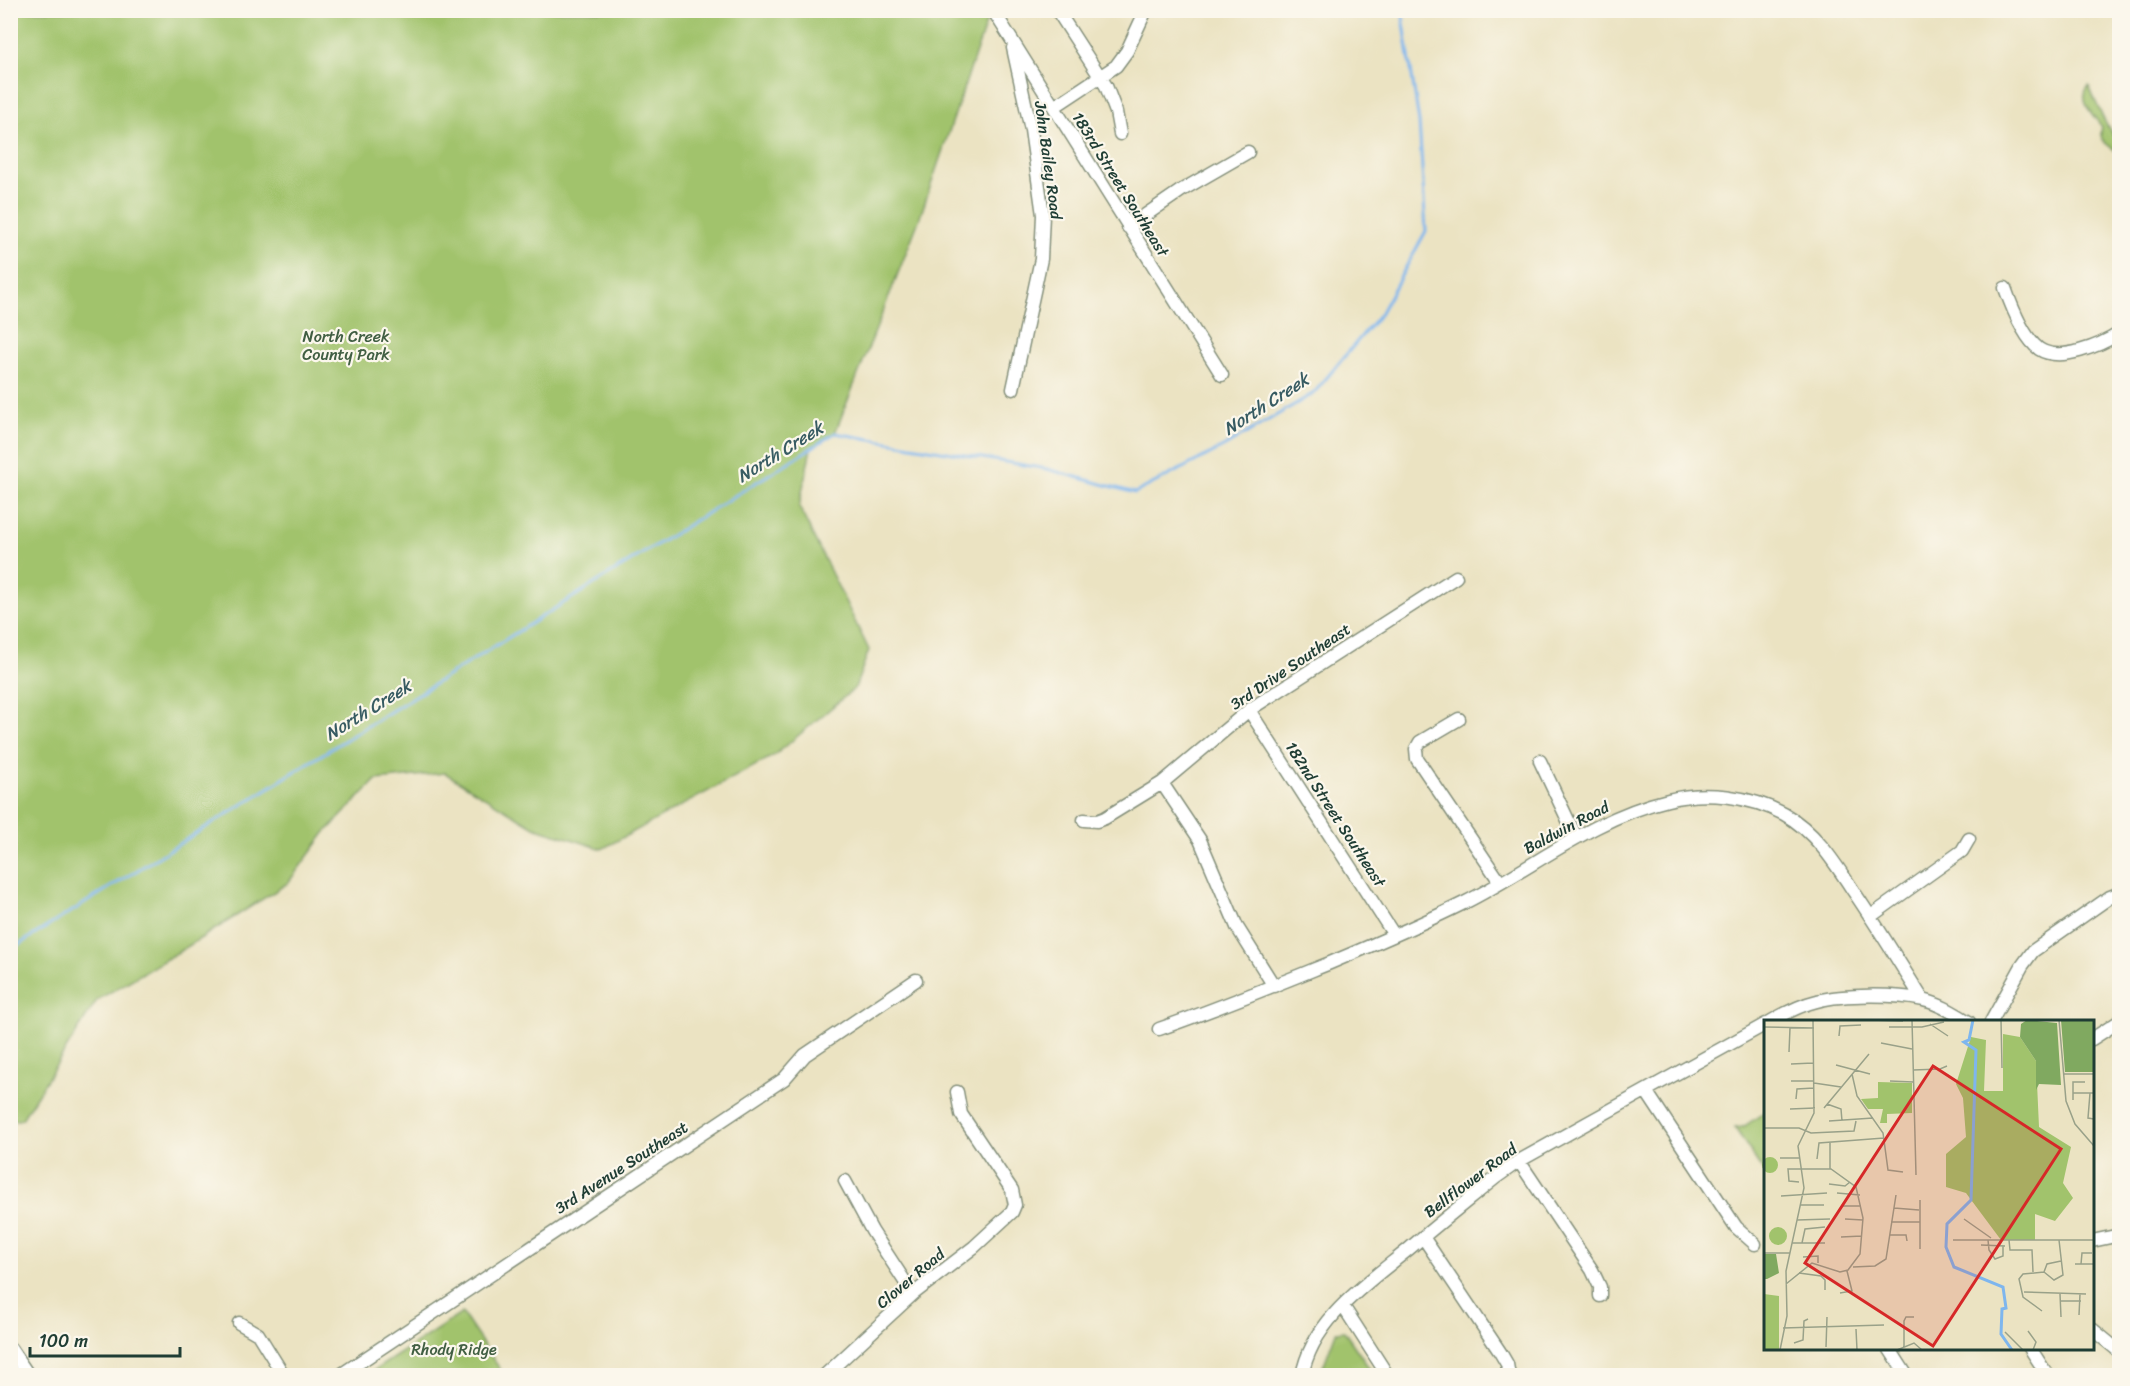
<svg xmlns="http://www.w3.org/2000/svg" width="2130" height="1386" font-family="Sriracha,sans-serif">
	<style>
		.green { fill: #a1c36c; stroke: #608050; stroke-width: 1.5 }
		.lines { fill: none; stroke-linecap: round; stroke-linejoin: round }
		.stream { stroke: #7eb6ee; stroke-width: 3 }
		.minor-casing { stroke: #85907b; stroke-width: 15 }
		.minor { stroke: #fff; stroke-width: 12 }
		.labels { text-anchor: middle; stroke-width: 4.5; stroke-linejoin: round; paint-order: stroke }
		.street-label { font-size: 16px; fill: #1f3d34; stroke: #fbf7ec }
		.park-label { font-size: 16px; fill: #405e42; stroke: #fbf7ec }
		.water-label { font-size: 18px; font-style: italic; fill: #375b62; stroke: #fbf7ec }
		.inset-river { fill: none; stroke: #7eb6ee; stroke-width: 3 }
		.inset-road { fill: none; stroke: #99a189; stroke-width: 1.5 }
		.view { fill: #d62828; fill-opacity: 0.15; stroke: #d62828; stroke-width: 3 }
		.inset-edge { fill: none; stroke: #1f3d34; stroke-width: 3 }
	</style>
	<rect width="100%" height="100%" fill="#fbf7ec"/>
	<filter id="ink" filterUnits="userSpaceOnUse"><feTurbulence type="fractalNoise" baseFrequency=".0167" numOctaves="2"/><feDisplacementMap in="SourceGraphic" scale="12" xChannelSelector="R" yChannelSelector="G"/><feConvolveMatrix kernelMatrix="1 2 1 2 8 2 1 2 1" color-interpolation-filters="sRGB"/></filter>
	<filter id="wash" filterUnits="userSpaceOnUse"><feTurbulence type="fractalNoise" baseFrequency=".008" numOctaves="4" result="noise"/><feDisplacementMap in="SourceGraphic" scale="24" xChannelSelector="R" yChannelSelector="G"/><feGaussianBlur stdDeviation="1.35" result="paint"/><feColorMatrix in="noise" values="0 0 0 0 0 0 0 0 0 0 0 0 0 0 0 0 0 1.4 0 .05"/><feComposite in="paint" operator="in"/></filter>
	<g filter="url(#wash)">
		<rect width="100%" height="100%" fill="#ebe3c2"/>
		<path class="green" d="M 11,11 L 990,11 L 919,220 L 835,433 L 811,448 L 799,507 L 869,650 L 855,688 L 775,755 L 602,849 L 534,827 L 445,773 L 376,780 L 325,833 L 288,883 L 190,945 L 97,1000 L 22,1119 L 11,1121 Z
			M 2089,86 C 2095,99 2108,135 2119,140 L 2119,153 C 2109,145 2097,142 2102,127 C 2095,117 2076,100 2089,86 Z
			M 1765,1112 L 1765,1174 L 1735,1128 L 1743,1127 Z
			M 462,1313 L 504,1375 L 367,1375 Z
			M 1344,1331 L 1374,1375 L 1320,1375 L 1336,1332 Z"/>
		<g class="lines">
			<path class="stream" d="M 10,950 L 835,433 L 1047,469 L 1135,493 L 1225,446 L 1314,393 L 1380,314 L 1426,231 L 1419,122 L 1402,10"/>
		</g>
	</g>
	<g filter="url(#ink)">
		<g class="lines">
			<defs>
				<path id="minor" d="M 993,10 L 1222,375
					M 1057,10 L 1106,86 L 1116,112 L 1120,134
					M 1054,107 L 1116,66 L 1127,51 L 1146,10
					M 1128,227 L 1182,190 L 1248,152
					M 2005,288 C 2011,305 2024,338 2039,349 C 2060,363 2101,345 2120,333
					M 1013,389 L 1041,259 L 1043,215 L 1031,130 L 1013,48
					M 1249,710 L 1394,935
					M 1459,719 L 1420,742 L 1416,749 L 1417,759 L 1500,882
					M 1540,761 L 1576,837
					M 1162,783 L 1200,840 L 1237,927 L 1274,986
					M 1084,820 L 1097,821 L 1105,818 L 1162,783 L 1249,710 L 1456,577
					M 1871,916 L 1962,851 L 1969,839
					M 1770,1022 C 1785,1013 1800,1005 1817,1001 C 1843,994 1896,994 1923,1000 C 1940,1004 1954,1013 1969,1022
					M 1991,1022 L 2022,966 L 2033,951 L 2110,897 L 2120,893
					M 1159,1029 C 1217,1009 1273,986 1330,963 C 1375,944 1420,925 1464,903 C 1532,869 1592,818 1668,800 C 1705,790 1750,796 1784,814 C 1815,831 1835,863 1854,892 C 1878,927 1900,964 1923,1000
					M 2092,1039 L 2120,1021
					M 1646,1091 L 1736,1227 L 1755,1244
					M 1519,1161 L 1592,1270 L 1600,1287 L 1600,1296
					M 845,1181 L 872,1231 L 913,1294
					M 1423,1237 L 1500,1352 L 1507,1364 L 1509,1376
					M 2092,1241 L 2120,1235
					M 1343,1306 L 1388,1376
					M 239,1323 L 258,1334 L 284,1376
					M 2092,1329 L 2120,1352
					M 10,1348 L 29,1376
					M 1889,1348 L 1907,1376
					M 2030,1348 L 2048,1376
					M 339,1376 L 784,1079 L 805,1055 L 916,980
					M 824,1376 L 913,1294 L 974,1247 L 1012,1212 L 1015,1205 L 1012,1190 L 961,1114 L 957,1092
					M 1302,1376 C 1312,1319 1369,1282 1410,1248 C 1438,1224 1467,1201 1495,1178 L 1519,1161 L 1589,1122 L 1766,1024"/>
			</defs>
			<use href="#minor" class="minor-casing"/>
			<use href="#minor" class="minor"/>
		</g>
	</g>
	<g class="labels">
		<g class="street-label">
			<text transform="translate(1049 160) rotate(82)" y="6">John Bailey Road</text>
			<text transform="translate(1121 184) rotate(58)" y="6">183rd Street Southeast</text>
			<text transform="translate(1290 666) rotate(-34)" y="6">3rd Drive Southeast</text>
			<text transform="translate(1336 814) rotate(57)" y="6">182nd Street Southeast</text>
			<text transform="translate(1566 827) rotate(-28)" y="6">Baldwin Road</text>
			<text transform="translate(621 1167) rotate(-33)" y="6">3rd Avenue Southeast</text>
			<text transform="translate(1470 1180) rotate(-37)" y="6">Bellflower Road</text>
			<text transform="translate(910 1278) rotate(-40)" y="6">Clover Road</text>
		</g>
		<g class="park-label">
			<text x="346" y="342">North Creek<tspan x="346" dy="18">County Park</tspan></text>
			<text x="454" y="1355">Rhody Ridge</text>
		</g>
		<g class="water-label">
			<text transform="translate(1266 404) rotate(-33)" y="6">North Creek</text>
			<text transform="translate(780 452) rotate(-32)" y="6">North Creek</text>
			<text transform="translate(368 710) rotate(-32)" y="6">North Creek</text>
		</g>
	</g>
	<g transform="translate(1764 1020)">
		<rect width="330" height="330" fill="#ebe3c2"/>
		<path d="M 239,14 L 256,17 L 272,41 L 275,107 L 307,127 L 299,163 L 309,178 L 291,201 L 271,194 L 271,220 L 237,220 L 202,173 L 182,167 L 182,134 L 202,117 L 199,78 L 192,64 L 207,17 L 222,20 L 220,71 L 239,71 ZM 114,62 L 148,63 L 148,93 L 123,94 L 123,103 L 116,103 L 119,89 L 104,89 L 97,79 L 114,78 ZM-2 145a8 8 0 1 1 16 0a8 8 0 1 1-16 0ZM5 216a9 9 0 1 1 18 0a9 9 0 1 1-18 0ZM 0,274 L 15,276 L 15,330 L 0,330 Z" fill="#a1c36c"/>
		<path d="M 263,0 L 293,3 L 297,65 L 275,64 L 272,70 L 272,41 L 256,17 L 257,4 ZM 297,0 L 330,0 L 330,52 L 301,52 ZM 0,234 L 12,234 L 15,253 L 3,259 L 0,259 Z" fill="#80a960"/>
		<path class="inset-river" d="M 209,0 L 205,20 L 200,22 L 212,30 L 207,180 L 183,204 L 182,227 L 190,247 L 239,267 L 242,288 L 238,289 L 237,314 L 248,330"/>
		<path class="inset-road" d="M 106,0 L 139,1M 148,0 L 152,155M 237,0 L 238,48M 295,0 L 302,81 L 311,104 L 330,126M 166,4 L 184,16M 0,7 L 50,8M 125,7 L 158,7 L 180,2M 75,16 L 76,6 L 97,5M 117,23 L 148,29M 25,32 L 26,8M 27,44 L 49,43M 72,45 L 106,54M 149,50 L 176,49 L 183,46M 88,54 L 93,76 L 119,113 L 124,150 L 139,152M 299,54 L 330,54M 27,61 L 50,61M 126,61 L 149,62M 50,63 L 77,67M 309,73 L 330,73M 326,73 L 324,98 L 330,99M 32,79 L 33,69 L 50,68M 309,80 L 309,62 L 321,62M 63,84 L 77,89 L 78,101M 60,88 L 105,34M 26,89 L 51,88M 65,101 L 109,98M 0,108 L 35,108 L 47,113 L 90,111 L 92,101M 16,138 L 35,138M 53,139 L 55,123 L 120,118M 66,149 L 66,123M 65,164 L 81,166 L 86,162M 73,173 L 96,175M 17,176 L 63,173M 156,180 L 156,229M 36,185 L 60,185M 79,186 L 97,186M 130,188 L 155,190M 81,199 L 99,200M 200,199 L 227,218M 33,200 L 66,199M 127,202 L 156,202M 126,215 L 142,215 L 143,221M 77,217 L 98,216M 189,220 L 330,220M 224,220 L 225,230 L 231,239 L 239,236 L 239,226M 245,220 L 246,230 L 268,230 L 269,252M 28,223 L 61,223M 38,223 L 41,209 L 61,207M 217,225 L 241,226M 0,233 L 26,233M 39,237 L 54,236 L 54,243M 311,244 L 330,244M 317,244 L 318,233 L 328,233M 89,247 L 111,246 L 122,239 L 132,175M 280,252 L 290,260 L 299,255 L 295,220M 280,252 L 283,244 L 297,241M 35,253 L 57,256 L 61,260 L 61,270M 22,264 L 48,243 L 76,252 L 84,250 L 96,234 L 99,198 L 92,167 L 67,149 L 24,149 L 25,161 L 35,162M 260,272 L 322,274M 76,273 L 88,271 L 83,251M 296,274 L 297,297M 296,281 L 317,281M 278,291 L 259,277 L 255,259 L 259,254 L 280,252M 315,295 L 316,274M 19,308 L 120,305M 92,309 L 93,330M 264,311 L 272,322 L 269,330M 241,312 L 259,330M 30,323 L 39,320 L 40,301 L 44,299M 62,327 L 63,297M 140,327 L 140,301 L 142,297 L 150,297M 16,330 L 23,296 L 22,251 L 40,168 L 34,126 L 50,93 L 49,0M 133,330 L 150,323 L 158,330"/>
		<path class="view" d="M 169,46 L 297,129 L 169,326 L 41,243 Z"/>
		<rect width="330" height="330" class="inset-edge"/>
	</g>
	<rect width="2130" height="1386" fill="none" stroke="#fbf7ec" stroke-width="36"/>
	<path d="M30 1347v9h150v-9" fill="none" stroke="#1f3d34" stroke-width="3"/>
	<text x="39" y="1347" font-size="18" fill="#1f3d34" stroke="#fbf7ec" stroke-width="4.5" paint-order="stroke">100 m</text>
</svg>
